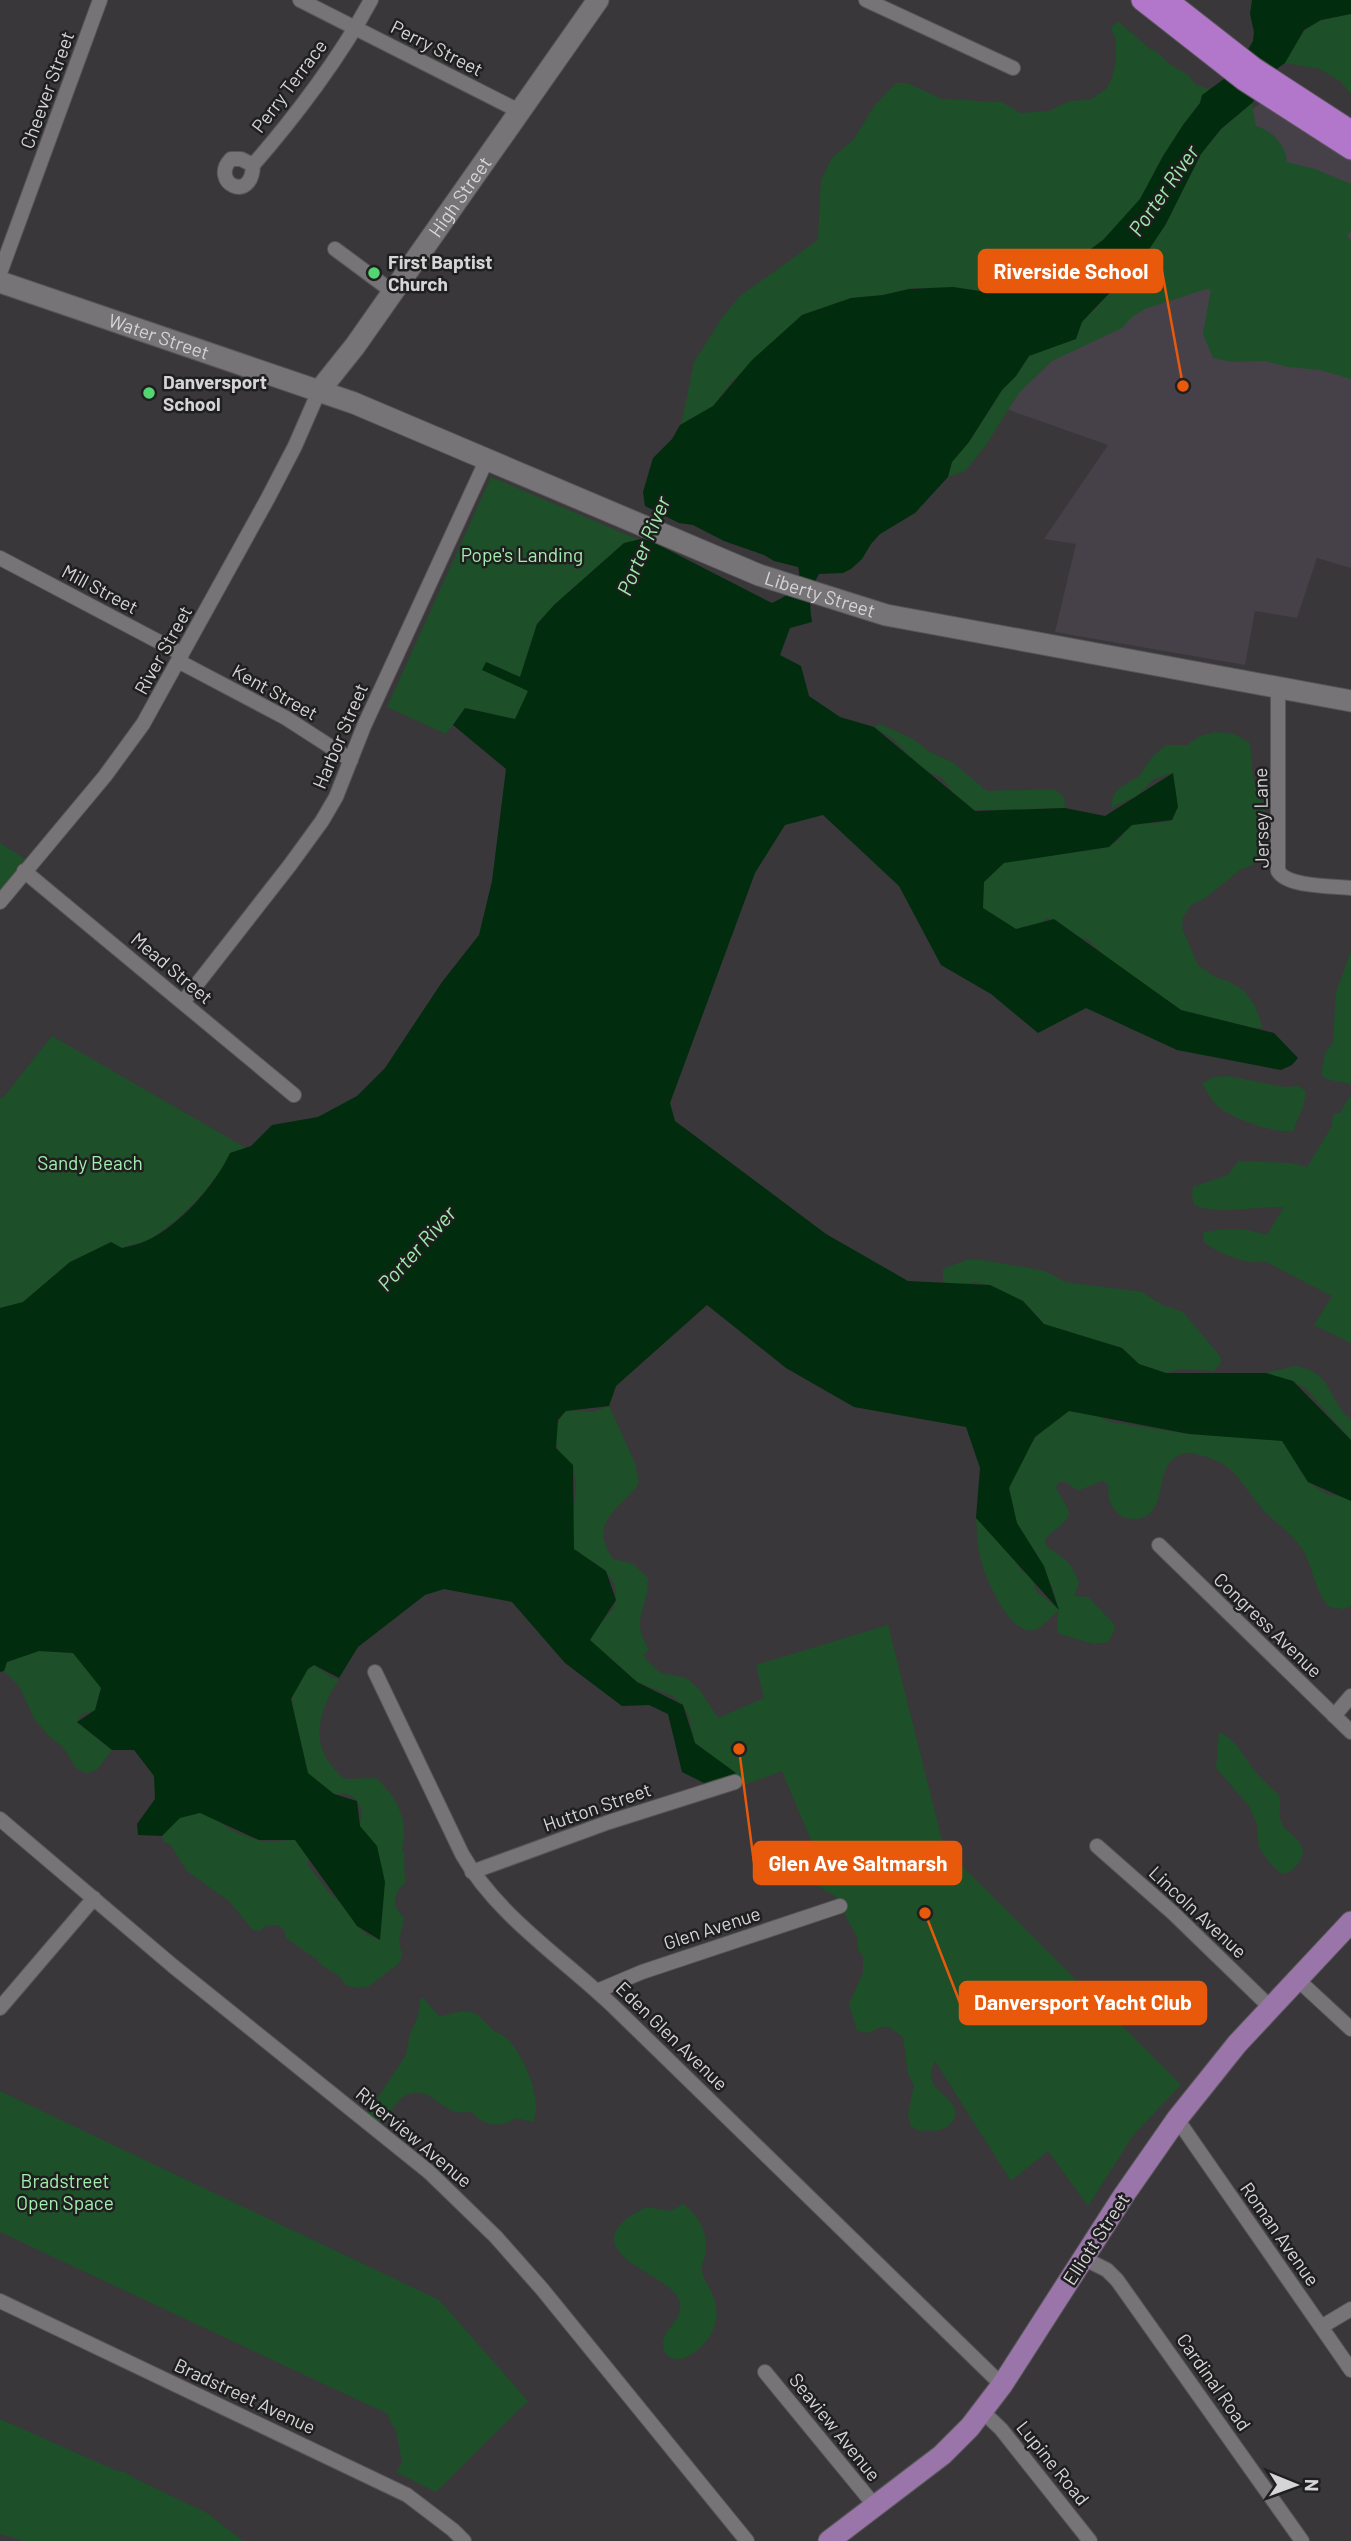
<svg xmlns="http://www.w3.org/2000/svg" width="1351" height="2541" font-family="Barlow,sans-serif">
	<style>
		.built { fill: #464048 }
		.green { fill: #1d5029 }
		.water { fill: #022c0e }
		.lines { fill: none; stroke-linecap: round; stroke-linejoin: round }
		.street-casing { stroke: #565557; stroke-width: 16 }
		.secondary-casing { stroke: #565557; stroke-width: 23 }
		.primary-casing { stroke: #565557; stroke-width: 23 }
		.highway-casing { stroke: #565557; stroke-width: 23 }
		.street { stroke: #777478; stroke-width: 14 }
		.secondary { stroke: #777478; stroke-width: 21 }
		.primary { stroke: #9a75a9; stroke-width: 21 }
		.highway { stroke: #b276ca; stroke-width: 21 }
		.poi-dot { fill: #53d672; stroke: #201f20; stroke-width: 2.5 }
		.labels { text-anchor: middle; stroke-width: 5; stroke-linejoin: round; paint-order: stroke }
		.street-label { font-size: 19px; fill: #d5d4d6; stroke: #201f20 }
		.poi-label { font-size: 19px; font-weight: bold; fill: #d5d4d6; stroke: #201f20; text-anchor: start }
		.park-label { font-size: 19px; fill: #a0efac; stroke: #201f20 }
		.water-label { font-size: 21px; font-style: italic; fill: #9fedab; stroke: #201f20 }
		.leader { fill: none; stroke: #e8590c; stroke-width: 2.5 }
		.callout-dot { fill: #e8590c; stroke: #201f20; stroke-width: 2.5 }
		.callout { fill: #e8590c; stroke: #e8590c; stroke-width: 2.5 }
		.callout-label { font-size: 21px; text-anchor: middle; font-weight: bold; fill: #fff }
	</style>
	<rect width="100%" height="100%" fill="#39373a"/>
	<path class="built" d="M 1261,103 L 1351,159 L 1351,568 L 1317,558 L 1297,618 L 1255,611 L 1245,665 L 1055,632 L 1076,544 L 1044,539 L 1108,445 L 998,406 L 1233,123 Z"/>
	<path class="green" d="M 1351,14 L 1351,94 L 1341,82 L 1320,69 L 1285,63 C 1308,24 1304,23 1351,14 Z
		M 1119,22 L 1150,49 L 1156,51 L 1171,65 L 1188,75 L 1196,85 L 1210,89 L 1203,95 L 1200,103 L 1183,125 L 1156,168 L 1152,180 L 1130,213 L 1103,240 L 1079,258 L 1053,272 L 1024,279 L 1007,291 L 993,293 L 953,287 L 913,288 L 883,295 L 851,298 L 802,315 L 732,381 L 713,406 L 681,425 L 694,362 L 724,315 L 740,296 L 818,240 L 821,180 L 832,158 L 854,139 L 875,105 L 896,83 L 907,83 L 942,99 L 1002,102 L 1020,113 L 1049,111 L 1070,101 L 1090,100 L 1106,89 L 1112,78 L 1116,60 L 1116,38 L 1111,30 L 1113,25 Z
		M 1252,103 L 1256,126 C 1273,131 1285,144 1287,162 L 1315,169 L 1351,184 L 1351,230 L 1347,236 L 1351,240 L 1351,379 L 1320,370 L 1288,367 L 1265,361 L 1232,362 L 1213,358 L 1203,334 L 1211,289 L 1203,290 L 1145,309 L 1132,317 L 1122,328 L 1052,361 L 1019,393 L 984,448 L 965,471 L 948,477 L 952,462 L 969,442 L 1002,390 L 1016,376 L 1030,355 L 1076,339 L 1082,322 L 1097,308 L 1166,224 L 1201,154 L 1221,129 Z
		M 491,477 L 639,540 L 624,543 L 554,605 L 537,624 L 520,677 L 486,662 L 483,670 L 529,691 L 515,719 L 465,708 L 446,734 L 387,707 Z
		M 880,724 L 913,739 L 930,752 L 952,762 L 987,791 L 1054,789 L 1064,797 L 1065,808 L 974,810 L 953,792 L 941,777 L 924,770 L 892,738 L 874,727 Z
		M 1216,732 L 1234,734 L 1250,743 L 1253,777 L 1268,819 L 1269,846 L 1265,855 L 1257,863 L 1241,869 L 1204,899 L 1191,905 L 1183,917 L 1182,928 L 1198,965 L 1215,977 L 1230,982 L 1244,991 L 1255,1006 L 1263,1027 L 1247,1030 L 1181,1010 L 1112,963 L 1088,940 L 1069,933 L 1055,920 L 1047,918 L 1041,923 L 1016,929 L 983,908 L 981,901 L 984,882 L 998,866 L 1008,861 L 1054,851 L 1085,851 L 1109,847 L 1121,838 L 1124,831 L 1132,825 L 1169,822 C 1184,809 1174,790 1172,773 L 1154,779 L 1138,795 L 1111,808 L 1113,797 L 1118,789 L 1139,776 L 1152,757 L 1166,745 L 1187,745 L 1200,736 Z
		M 0,843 L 25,859 L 0,890 Z
		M 1351,951 L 1351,1084 L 1329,1080 L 1321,1075 L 1325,1053 L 1333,1042 L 1336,992 Z
		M 52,1036 L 246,1148 L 230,1153 L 224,1166 L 201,1196 L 176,1220 L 149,1240 L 70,1262 L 23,1302 L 0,1308 L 0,1098 L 2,1099 Z
		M 1228,1076 L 1284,1087 L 1298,1086 L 1306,1091 L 1304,1104 L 1293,1131 C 1278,1135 1231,1118 1219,1107 C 1212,1102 1207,1091 1202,1084 L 1213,1077 Z
		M 1350,1096 L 1351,1097 L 1351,1343 L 1314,1325 L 1332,1296 L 1264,1261 C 1250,1267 1213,1251 1203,1241 L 1204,1232 C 1228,1228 1245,1228 1267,1235 L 1284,1207 C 1255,1206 1221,1216 1194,1205 L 1192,1195 L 1193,1187 L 1228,1175 L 1238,1161 L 1291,1163 L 1307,1167 L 1332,1126 L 1333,1113 L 1340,1113 Z
		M 966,1260 L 983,1260 L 1045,1271 L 1065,1282 L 1142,1292 L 1162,1305 L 1183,1312 L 1220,1356 L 1221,1363 L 1214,1371 L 1180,1369 L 1166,1373 L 1139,1364 L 1122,1348 L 1044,1324 L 1023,1301 L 998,1292 L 990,1285 L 975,1282 L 949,1286 L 943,1280 L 943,1269 Z
		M 1295,1366 C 1334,1372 1326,1399 1351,1420 L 1351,1440 L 1306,1389 L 1293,1381 L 1266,1373 Z
		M 609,1406 L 635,1463 L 639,1483 C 620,1510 587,1521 613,1559 L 633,1564 L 648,1578 C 649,1608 629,1618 649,1650 L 643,1655 L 653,1667 L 661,1673 L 686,1678 L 699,1689 L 718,1718 L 764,1698 L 756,1665 L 888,1625 L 944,1848 L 1181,2085 L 1134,2134 L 1088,2206 L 1048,2151 L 1011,2181 L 935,2061 C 931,2068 929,2075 933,2083 C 938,2095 961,2102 954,2119 C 951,2124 947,2128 941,2130 C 934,2132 927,2129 919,2131 L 911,2126 L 908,2114 L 914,2085 L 908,2074 L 903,2037 L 889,2027 L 880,2027 L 869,2033 L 857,2031 L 849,2004 L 863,1973 L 863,1957 L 858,1949 L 857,1937 L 835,1896 L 819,1887 L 809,1873 L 804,1857 L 806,1845 L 812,1843 L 782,1771 L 712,1797 L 701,1749 L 695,1743 L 689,1716 L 683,1705 L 673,1696 L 637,1682 L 590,1640 C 592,1635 595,1629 598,1625 C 605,1618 615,1611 616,1599 C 619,1564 578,1564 574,1548 C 569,1529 575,1506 576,1487 C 576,1480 574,1473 573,1466 C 551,1453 551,1428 566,1410 L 594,1412 Z
		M 1069,1411 L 1091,1413 L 1110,1422 L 1189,1434 L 1283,1440 L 1297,1456 L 1300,1471 L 1308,1482 L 1326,1494 L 1351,1499 L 1351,1606 L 1343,1609 L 1329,1607 C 1315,1591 1314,1572 1305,1554 C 1294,1533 1275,1524 1261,1507 C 1250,1495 1242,1480 1230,1469 C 1221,1461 1203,1455 1191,1453 C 1184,1452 1176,1456 1171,1461 C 1155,1478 1167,1518 1134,1519 C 1126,1519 1119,1516 1115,1510 C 1108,1503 1109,1494 1108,1485 L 1103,1481 C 1094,1483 1086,1489 1077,1490 L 1066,1482 L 1059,1482 L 1056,1488 L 1067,1507 L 1069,1514 C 1064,1527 1052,1529 1045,1540 L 1047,1547 C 1064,1557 1073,1564 1079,1583 L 1074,1596 L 1088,1597 L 1113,1623 L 1115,1629 L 1108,1642 L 1094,1644 L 1059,1634 L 1057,1627 L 1058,1611 C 1051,1616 1044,1625 1037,1629 C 1011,1641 984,1575 980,1557 C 977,1544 977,1531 976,1518 C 988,1527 999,1536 1008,1549 C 1018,1563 1015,1568 1032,1578 L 1036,1591 L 1058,1609 C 1052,1563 1003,1527 1010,1481 C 1028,1449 1035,1429 1069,1411 Z
		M 39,1651 C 83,1654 79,1649 101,1687 L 95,1710 L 82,1714 L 77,1722 L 112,1750 L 97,1770 L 86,1773 L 76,1768 L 63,1747 L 50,1737 L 35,1720 L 19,1686 L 4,1671 L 7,1662 Z
		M 314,1665 L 332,1678 L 339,1679 C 317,1714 307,1749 345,1779 L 376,1778 C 398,1798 409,1821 402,1850 L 404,1854 L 405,1883 C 392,1894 392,1907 404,1918 L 399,1941 L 402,1955 L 399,1963 L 369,1986 L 358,1988 L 345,1985 C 341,1972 323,1970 316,1959 L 286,1938 L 284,1930 L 279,1925 L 267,1925 L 260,1931 L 252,1929 L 230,1902 L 187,1871 L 170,1844 L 165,1843 L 162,1836 C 171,1822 190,1807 208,1814 C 217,1818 223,1825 231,1830 C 238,1834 249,1837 257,1840 C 270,1844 281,1840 295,1840 L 308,1858 L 308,1865 L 329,1893 L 348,1910 L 357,1926 L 367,1935 L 380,1940 L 377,1847 L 359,1826 C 365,1813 361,1798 346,1794 C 342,1793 338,1795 334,1794 C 326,1792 313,1780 308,1773 C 299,1739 275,1689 314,1665 Z
		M 1219,1732 C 1236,1739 1243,1756 1254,1770 C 1261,1779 1271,1787 1279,1795 C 1282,1805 1277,1814 1282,1824 C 1288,1835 1299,1836 1303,1850 C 1302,1862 1294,1872 1282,1874 L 1271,1865 L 1259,1847 L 1257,1825 L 1249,1806 L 1216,1768 Z
		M 421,1996 L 439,2016 C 451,2015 459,2009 471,2012 C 481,2015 485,2023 492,2029 C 496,2033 502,2034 506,2038 C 523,2052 544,2102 533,2122 L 516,2118 C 500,2128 484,2127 472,2112 C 466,2112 460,2113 455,2112 C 439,2106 427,2087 409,2094 C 394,2099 391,2118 376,2124 L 367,2114 L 406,2055 L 410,2034 L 418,2016 Z
		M 0,2091 L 439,2300 L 528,2401 L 436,2492 L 396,2472 L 402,2462 L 396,2429 L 391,2424 L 388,2414 L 0,2232 Z
		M 683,2204 C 698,2215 707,2231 706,2250 C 706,2255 703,2260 702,2266 C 701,2278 709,2285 713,2296 C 723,2320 711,2343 690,2355 C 681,2360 674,2361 666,2354 C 653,2331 687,2323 679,2300 C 671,2275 587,2258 623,2222 C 629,2216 638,2212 646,2207 L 671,2211 Z
		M 0,2419 L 117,2471 L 125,2472 L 134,2478 L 207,2513 L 243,2541 L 25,2541 L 0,2534 Z"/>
	<path class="water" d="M 1252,0 L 1351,0 L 1351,14 L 1321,20 L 1304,30 L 1285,63 L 1278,68 L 1252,103 L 1221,129 L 1201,154 L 1166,224 L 1144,257 L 1082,322 L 1076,339 L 1029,356 L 1016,376 L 1002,390 L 969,442 L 952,462 L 948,477 L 915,513 L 880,534 L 871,544 L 862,559 L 851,569 L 843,573 L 819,574 C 809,591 809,603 812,622 L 790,628 L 780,655 L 801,666 L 809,696 L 840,717 L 874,727 L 975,811 L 1065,808 L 1105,816 L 1173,773 L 1178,807 L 1172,820 L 1132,825 L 1109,847 L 1004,863 L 984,882 L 983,908 L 1016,929 L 1054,919 L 1181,1010 L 1274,1033 L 1298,1058 L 1292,1065 L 1281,1070 L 1177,1050 L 1086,1008 L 1038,1033 L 991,994 L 941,965 L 899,886 L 823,815 L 785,825 L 755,873 L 670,1103 L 675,1121 L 826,1234 L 908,1281 L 990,1285 L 1023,1301 L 1044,1324 L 1122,1348 L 1139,1364 L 1166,1373 L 1266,1373 L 1293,1381 L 1351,1440 L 1351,1501 L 1308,1482 L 1282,1441 L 1189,1434 L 1069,1411 L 1035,1437 L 1009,1488 L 1017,1523 L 1044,1566 L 1059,1610 L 976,1518 L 980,1468 L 966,1427 L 854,1407 L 786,1368 L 707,1305 L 616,1386 L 609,1406 L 566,1411 L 558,1420 L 556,1448 L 573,1465 L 574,1549 L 606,1571 L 616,1600 L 590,1640 L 637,1682 L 683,1705 L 695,1743 L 736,1773 L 704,1783 L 682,1772 L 668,1714 L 649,1705 L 622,1706 L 565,1663 L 512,1602 L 444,1589 L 425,1595 L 358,1647 L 339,1678 L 314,1665 L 308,1669 L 291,1699 L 308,1773 L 334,1794 L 357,1801 L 360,1826 L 377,1846 L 385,1882 L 380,1940 L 357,1926 L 295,1840 L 259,1840 L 200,1813 L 180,1818 L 162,1836 L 138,1835 L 137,1824 L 155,1799 L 154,1776 L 134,1750 L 112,1750 L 77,1722 L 95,1710 L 101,1688 L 73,1653 L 39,1651 L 7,1662 L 4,1671 L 0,1672 L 0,1308 L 23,1302 L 70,1262 L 111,1242 L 122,1248 C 130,1246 140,1244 148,1240 C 180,1225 215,1185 230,1153 L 251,1146 L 272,1125 L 318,1117 L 357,1096 L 385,1068 L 442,982 L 479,935 L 492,881 L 506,769 L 453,725 L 465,708 L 515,719 L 528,691 L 482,670 L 486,662 L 520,677 L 537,624 L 554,605 L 624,543 L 645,538 L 772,603 C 788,596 804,586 798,567 L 774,561 L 764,555 L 724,541 L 693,525 L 679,523 L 645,506 L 643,492 L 653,458 L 672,439 L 680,425 L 713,406 L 752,360 L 802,315 L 851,298 L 883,295 L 909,289 L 953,287 L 993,293 L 1006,291 L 1027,278 L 1053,272 L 1073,262 L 1103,240 L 1140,199 L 1163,156 L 1183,125 L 1200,103 L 1202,95 L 1224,79 L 1241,61 L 1253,41 L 1254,32 L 1250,14 Z"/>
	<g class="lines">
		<defs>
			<path id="street" d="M 300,0 L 519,111
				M 866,0 L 1013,68
				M 231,159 L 241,159 L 253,165 C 252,205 209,182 231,159 Z
				M 253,165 C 295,117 341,56 371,0
				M 335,249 L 393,292
				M 0,273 L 100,0
				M 0,558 L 182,654
				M 178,661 L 286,718 L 351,760
				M 1278,688 L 1278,871 C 1287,887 1332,886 1351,888
				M 24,871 L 294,1095
				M 0,902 L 105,776 L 143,724 L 268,498 L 295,446 L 319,391
				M 183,1002 L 290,865 L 322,821 L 336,797 L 364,726 L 487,459
				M 1159,1545 L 1351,1732
				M 375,1672 L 462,1854 C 497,1916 564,1959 615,2008 C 744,2134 873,2260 1002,2385
				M 1334,1716 L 1351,1696
				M 0,1819 L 173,1966 L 429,2172 L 496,2237 L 542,2289 L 747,2541
				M 1097,1846 L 1173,1913 L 1270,2007
				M 472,1872 L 609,1822 L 735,1782
				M 1297,1979 L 1351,2029
				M 597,1991 L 642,1972 L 840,1906
				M 0,2008 L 94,1898
				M 1177,2119 L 1351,2370
				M 1083,2258 L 1107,2270 L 1117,2280 L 1302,2541
				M 0,2301 L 407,2495 L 453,2530 L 464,2541
				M 1321,2327 L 1351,2309
				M 765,2372 L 875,2506
				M 983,2412 L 1001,2429 L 1090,2541"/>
			<g id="secondary">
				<path id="s1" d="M 0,282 L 354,403 L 759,575 L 886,615 L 1351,701"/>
				<path id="s2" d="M 319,391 L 355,346 L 598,0"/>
			</g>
			<path id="primary" d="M 829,2541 L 942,2455 L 970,2427 L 1002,2385 L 1124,2195 L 1177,2119 L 1237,2044 L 1351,1922"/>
			<path id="highway" d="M 1142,0 L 1244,80 L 1351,149
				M 1167,0 L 1254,68 L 1351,131"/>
		</defs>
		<use href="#street" class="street-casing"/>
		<use href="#secondary" class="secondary-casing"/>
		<use href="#primary" class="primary-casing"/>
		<use href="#highway" class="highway-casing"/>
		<use href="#street" class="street"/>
		<use href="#secondary" class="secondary"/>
		<use href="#primary" class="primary"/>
		<use href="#highway" class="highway"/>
	</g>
	<g class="poi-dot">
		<circle cx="374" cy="273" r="7"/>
		<circle cx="149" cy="393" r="7"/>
	</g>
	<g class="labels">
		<g class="street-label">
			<text transform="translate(437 48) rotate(27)" y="7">Perry Street</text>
			<text transform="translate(289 86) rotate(-53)" y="7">Perry Terrace</text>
			<text transform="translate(47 90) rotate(-70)" y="7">Cheever Street</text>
			<text dy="7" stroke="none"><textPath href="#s2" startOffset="240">High Street</textPath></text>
			<text dy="7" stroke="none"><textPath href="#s1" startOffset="168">Water Street</textPath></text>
			<text transform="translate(100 589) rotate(28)" y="7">Mill Street</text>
			<text dy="7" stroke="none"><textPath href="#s1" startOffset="878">Liberty Street</textPath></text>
			<text transform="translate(163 650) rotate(-61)" y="7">River Street</text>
			<text transform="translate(275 692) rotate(29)" y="7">Kent Street</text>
			<text transform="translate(340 736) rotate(-67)" y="7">Harbor Street</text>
			<text transform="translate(1261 818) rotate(-91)" y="7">Jersey Lane</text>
			<text transform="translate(172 968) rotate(40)" y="7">Mead Street</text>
			<text transform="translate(1268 1625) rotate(44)" y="7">Congress Avenue</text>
			<text transform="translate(597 1807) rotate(-19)" y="7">Hutton Street</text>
			<text transform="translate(1198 1912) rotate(43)" y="7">Lincoln Avenue</text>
			<text transform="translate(712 1928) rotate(-18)" y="7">Glen Avenue</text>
			<text transform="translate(672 2036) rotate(44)" y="7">Eden Glen Avenue</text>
			<text transform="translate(414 2137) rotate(40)" y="7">Riverview Avenue</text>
			<text transform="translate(1280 2234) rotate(55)" y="7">Roman Avenue</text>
			<text transform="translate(1096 2239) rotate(-57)" y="7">Elliott Street</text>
			<text transform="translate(1214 2382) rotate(55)" y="7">Cardinal Road</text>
			<text transform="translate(245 2396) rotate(25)" y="7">Bradstreet Avenue</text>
			<text transform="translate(835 2427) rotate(51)" y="7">Seaview Avenue</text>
			<text transform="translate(1053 2463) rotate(51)" y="7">Lupine Road</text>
		</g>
		<g class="poi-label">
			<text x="388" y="269">First Baptist<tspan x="388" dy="22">Church</tspan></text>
			<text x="163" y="389">Danversport<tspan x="163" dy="22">School</tspan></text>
		</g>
		<g class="park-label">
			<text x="522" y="562">Pope's Landing</text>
			<text x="90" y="1170">Sandy Beach</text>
			<text x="65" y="2188">Bradstreet<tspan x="65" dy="22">Open Space</tspan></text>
		</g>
		<g class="water-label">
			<text transform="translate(1164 191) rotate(-55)" y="7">Porter River</text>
			<text transform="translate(644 546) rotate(-67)" y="7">Porter River</text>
			<text transform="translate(417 1249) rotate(-48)" y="7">Porter River</text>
		</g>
	</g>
	<path class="leader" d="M1183 386L1162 271M739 1749L754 1863M925 1913L960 2003"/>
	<g class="callout-dot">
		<circle cx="1183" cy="386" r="7"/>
		<circle cx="739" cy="1749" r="7"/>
		<circle cx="925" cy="1913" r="7"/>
	</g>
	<g class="callout">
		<rect x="979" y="250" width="183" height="42" rx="7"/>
		<rect x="754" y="1842" width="207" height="42" rx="7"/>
		<rect x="960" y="1982" width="246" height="42" rx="7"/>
	</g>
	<g class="callout-label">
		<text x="1071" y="279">Riverside School</text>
		<text x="858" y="1871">Glen Ave Saltmarsh</text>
		<text x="1083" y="2010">Danversport Yacht Club</text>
	</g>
	<g transform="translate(1295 2485) rotate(91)" stroke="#201f20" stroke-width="5" paint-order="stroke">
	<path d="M0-5L12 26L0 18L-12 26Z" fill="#d5d4d6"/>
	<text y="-10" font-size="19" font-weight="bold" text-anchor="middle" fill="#d5d4d6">N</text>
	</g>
</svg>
